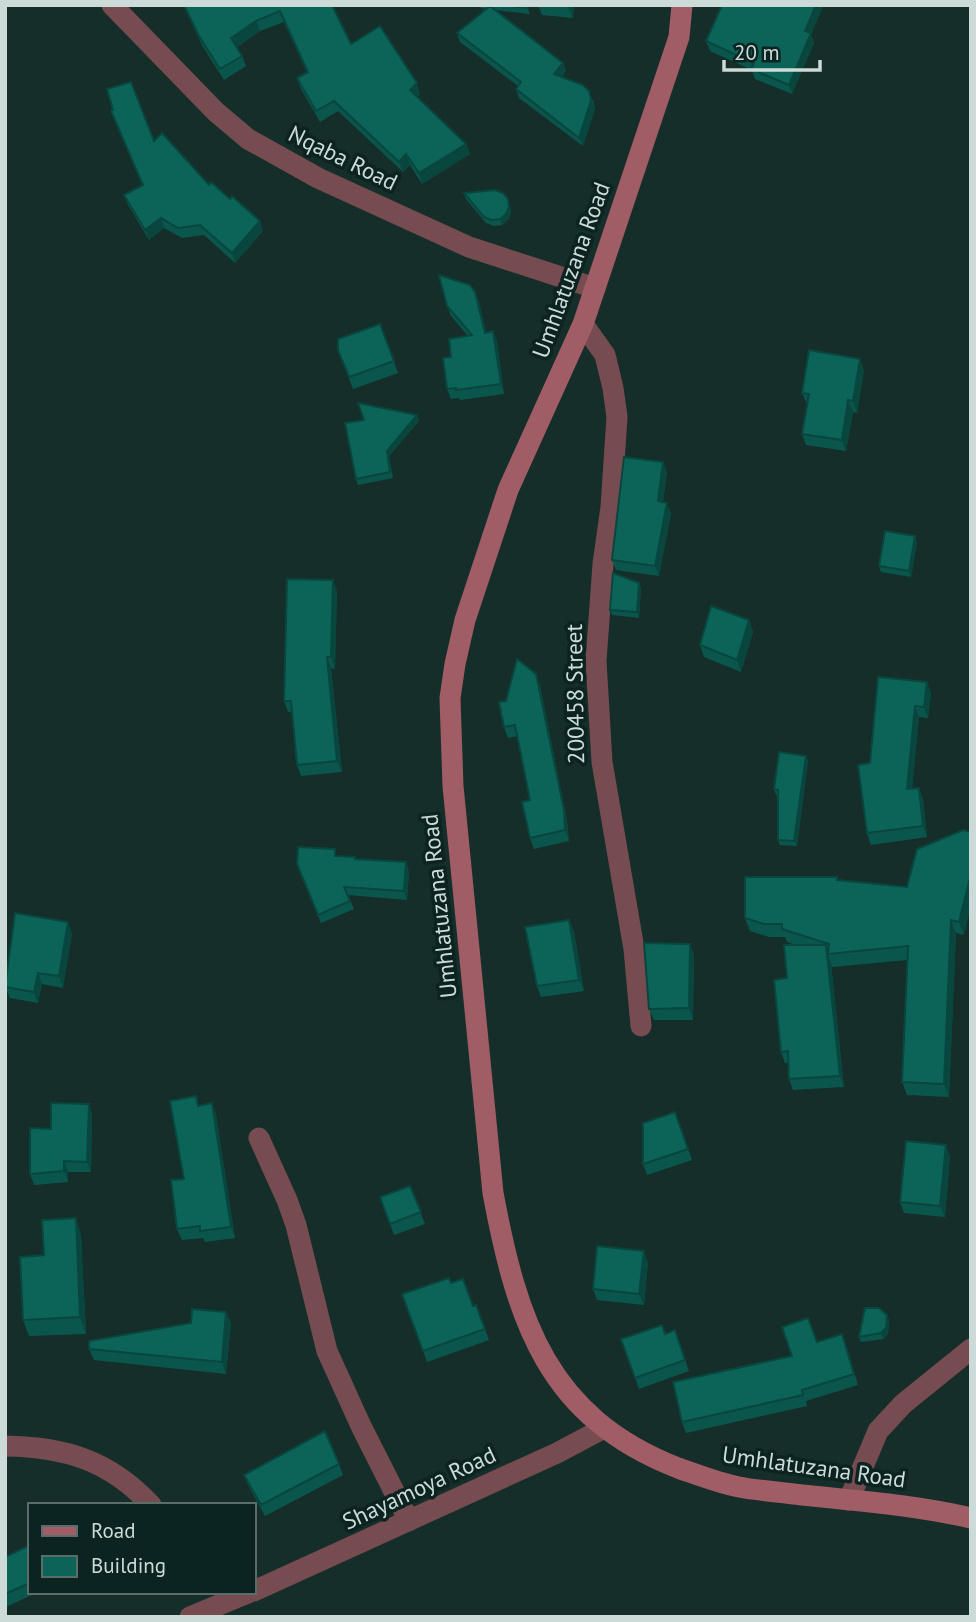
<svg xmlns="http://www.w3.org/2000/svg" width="976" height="1622" font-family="'PT Sans',sans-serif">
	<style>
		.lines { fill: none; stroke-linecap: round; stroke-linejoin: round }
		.street { stroke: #764c50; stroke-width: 21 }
		.secondary { stroke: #a15d65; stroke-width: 21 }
		.wall { fill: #0a564d }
		.shaded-wall { fill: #08463e }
		.building { fill: #0c6459; stroke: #08463e; stroke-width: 2 }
		.labels { text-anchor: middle; stroke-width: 7; stroke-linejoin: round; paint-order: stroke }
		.street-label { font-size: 23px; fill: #cddbd8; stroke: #0c2421 }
	</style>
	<rect width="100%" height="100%" fill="#162e2a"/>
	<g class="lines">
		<path class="street" d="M 112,5 L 216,112 L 248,139 L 318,178 L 469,247 L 595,288
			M 583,324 L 605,355 L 613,388 L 617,417 L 611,507 L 603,564 L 596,661 L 602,762 L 634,949 L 641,1026
			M 259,1138 L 287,1200 L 296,1225 L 327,1351 L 361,1426 L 409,1521
			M 5,1446 C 65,1447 109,1460 151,1505
			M 849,1500 L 878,1431 L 903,1404 L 971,1349
			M 254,1591 L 557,1453 L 604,1428
			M 190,1617 L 250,1592"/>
		<path class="secondary" d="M 682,5 L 679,37 L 583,324 L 508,490 L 465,620 L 455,664 L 450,698 L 453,786 L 493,1193 C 517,1321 547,1417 678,1468 C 698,1475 718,1483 739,1487 C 760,1491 782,1492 802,1495 C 859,1501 915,1505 971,1518"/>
	</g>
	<path class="wall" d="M 183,5 L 333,5 L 332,6 L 351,44 L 420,94 L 417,97 L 466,144 L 470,154 L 422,184 L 410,165 L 403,172 L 338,111 L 320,122 L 301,89 L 297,78 L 307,73 L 284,22 L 260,31 L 237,47 L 242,56 L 246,66 L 224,80 L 203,47 Z
		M 479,5 L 526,5 L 530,14 L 495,10 L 563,63 L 566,71 L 562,77 L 593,100 L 595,109 L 583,146 L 519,98 L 516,89 L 518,86 L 460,42 L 457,33 L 487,9 L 481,8 Z
		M 538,5 L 574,5 L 573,18 L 542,15 Z
		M 811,35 L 814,43 L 792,94 L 755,79 L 752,70 L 710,51 L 706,41 Z
		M 111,111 L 154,141 L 209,185 L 260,221 L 263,231 L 235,263 L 204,235 L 182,238 L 164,228 L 149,240 L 128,205 L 124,195 L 142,185 Z
		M 464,193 L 510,205 L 511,213 L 508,220 L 502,225 L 494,226 L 486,223 L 466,199 Z
		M 475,292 L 479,302 L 486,333 L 497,341 L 504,394 L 460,400 L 459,398 L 451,399 L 447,389 L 468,336 L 451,316 L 447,306 Z
		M 380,324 L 398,373 L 353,389 L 338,350 Z
		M 864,370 L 857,413 L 853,412 L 846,451 L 806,445 L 802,434 L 807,404 L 802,393 Z
		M 417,415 L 419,421 L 389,456 L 393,478 L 358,485 L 356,479 Z
		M 667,472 L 663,502 L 671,513 L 659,576 L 616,570 L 612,560 Z
		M 917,542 L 911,577 L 881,572 L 879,566 Z
		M 639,583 L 641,589 L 639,618 L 612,615 L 610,610 Z
		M 337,591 L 335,669 L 331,668 L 342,772 L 301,776 L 297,765 L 292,712 L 288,712 L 284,701 Z
		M 749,620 L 753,632 L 741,672 L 704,657 L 700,645 Z
		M 878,677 L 931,693 L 928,718 L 919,717 L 912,789 L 923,799 L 927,837 L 871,845 L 867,833 L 870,763 Z
		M 540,685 L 567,821 L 569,841 L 534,849 L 530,838 L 530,800 L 517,736 L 508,738 L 504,727 L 506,701 Z
		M 806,756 L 808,761 L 797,846 L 780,845 L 778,840 L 778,796 L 776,795 L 774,789 Z
		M 963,830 L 964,935 L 956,933 L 949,1097 L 907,1095 L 902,1082 L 907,960 L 832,967 L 831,964 L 844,1087 L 793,1090 L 789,1079 L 788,1063 L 785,1063 L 781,1052 L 787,978 L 796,945 L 787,942 L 785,937 L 769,937 L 750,931 L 745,918 L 837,877 L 838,880 L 907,887 Z
		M 338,856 L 409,871 L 407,900 L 348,895 L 354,909 L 321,923 L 300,873 Z
		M 569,920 L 574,932 L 584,991 L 541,997 L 537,986 Z
		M 72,933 L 63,988 L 42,984 L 38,1003 L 10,998 L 5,987 Z
		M 690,944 L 694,955 L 693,1020 L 654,1020 L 649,1009 Z
		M 212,1103 L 216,1115 L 235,1238 L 205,1242 L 203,1238 L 182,1240 L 177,1229 L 184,1179 L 200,1105 Z
		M 675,1112 L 692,1160 L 647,1175 L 643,1164 Z
		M 92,1114 L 91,1172 L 68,1172 L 68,1182 L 34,1185 L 30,1174 L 51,1129 Z
		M 950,1156 L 945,1217 L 904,1213 L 900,1202 Z
		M 410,1186 L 425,1224 L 394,1235 L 380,1197 Z
		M 81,1235 L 86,1334 L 29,1336 L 23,1320 L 44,1255 Z
		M 648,1262 L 644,1305 L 597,1300 L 593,1289 Z
		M 451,1283 L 473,1306 L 476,1305 L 489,1340 L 427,1362 L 402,1294 Z
		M 226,1312 L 231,1323 L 226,1374 L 94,1360 L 89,1349 L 191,1323 Z
		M 887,1315 L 889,1321 L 888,1334 L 883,1339 L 861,1342 L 859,1337 Z
		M 675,1330 L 689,1371 L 639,1389 L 621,1339 L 665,1334 Z
		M 817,1342 L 846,1345 L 858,1385 L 806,1401 L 807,1406 L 686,1433 L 682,1422 Z
		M 339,1464 L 343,1475 L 265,1516 L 248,1485 L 244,1475 Z
		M 30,1545 L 30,1592 L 38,1592 L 6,1607 L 5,1557 Z"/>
	<path class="shaded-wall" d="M 569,5 L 574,5 L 573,18 L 568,7 Z
		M 816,5 L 824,5 L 811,35 L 814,43 L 792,94 L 789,85 L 805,31 Z
		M 256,21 L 260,31 L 235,48 L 231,38 Z
		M 563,63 L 566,71 L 557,83 L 554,74 Z
		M 417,83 L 420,94 L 413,101 L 410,90 Z
		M 589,91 L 595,109 L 583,146 L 579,138 Z
		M 466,144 L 470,154 L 422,184 L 419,173 Z
		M 406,154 L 410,165 L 403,172 L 399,162 Z
		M 508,199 L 511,213 L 508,220 L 502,225 L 500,219 Z
		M 161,218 L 164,228 L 149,240 L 145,230 Z
		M 260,221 L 263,231 L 235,263 L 232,253 Z
		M 475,292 L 479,302 L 489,343 L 485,333 Z
		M 493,331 L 497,341 L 504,394 L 501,384 Z
		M 860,359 L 864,370 L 857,413 L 853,401 Z
		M 848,400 L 853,412 L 846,451 L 842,440 Z
		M 417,415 L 419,421 L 389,456 L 393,478 L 387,451 Z
		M 663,462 L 667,472 L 662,511 L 658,501 Z
		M 667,503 L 671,513 L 659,576 L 655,566 Z
		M 915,536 L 917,542 L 911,577 L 909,571 Z
		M 333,580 L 337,591 L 335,669 L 331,657 Z
		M 639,583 L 641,589 L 639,618 L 637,612 Z
		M 749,620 L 753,632 L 741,672 L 737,660 Z
		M 327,657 L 331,668 L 342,772 L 337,761 Z
		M 536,674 L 540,685 L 567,821 L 569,841 L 565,830 Z
		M 927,682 L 931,693 L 928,718 L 924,707 Z
		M 915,706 L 919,717 L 911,800 L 907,789 Z
		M 806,756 L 808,761 L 797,846 L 794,841 Z
		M 919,788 L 923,799 L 927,837 L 923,826 Z
		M 406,862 L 409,871 L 407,900 L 404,891 Z
		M 971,874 L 971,907 L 964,935 L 959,922 Z
		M 569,920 L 574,932 L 584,991 L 579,980 Z
		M 951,920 L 956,933 L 949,1097 L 944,1084 Z
		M 68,922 L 72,933 L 63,988 L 59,976 Z
		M 690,944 L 694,955 L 693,1020 L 689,1008 Z
		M 826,945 L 829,954 L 828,954 L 831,964 L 844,1087 L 840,1076 Z
		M 38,973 L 42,984 L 38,1003 L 34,992 Z
		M 212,1103 L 216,1115 L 235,1238 L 231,1227 Z
		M 89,1104 L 92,1114 L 91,1172 L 87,1162 Z
		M 946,1145 L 950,1156 L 945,1217 L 940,1206 Z
		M 64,1161 L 68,1172 L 68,1182 L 64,1171 Z
		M 76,1218 L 81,1235 L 86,1334 L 80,1317 Z
		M 644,1251 L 648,1262 L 644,1305 L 639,1294 Z
		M 226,1312 L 231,1323 L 226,1374 L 222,1362 Z
		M 887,1315 L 889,1321 L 888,1334 L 883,1339 L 881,1333 Z"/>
	<path class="building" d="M 184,5 L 332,5 L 351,44 L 380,26 L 417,83 L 410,90 L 466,144 L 419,173 L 406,154 L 399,162 L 334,101 L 316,111 L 297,78 L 308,72 L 280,11 L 256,21 L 231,38 L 242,56 L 220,69 L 199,36 Z
		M 503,5 L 526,5 L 528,8 Z
		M 722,5 L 816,5 L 805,31 L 811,33 L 789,85 L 751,69 L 754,63 L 706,41 Z
		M 490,6 L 563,63 L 554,74 L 583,85 L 589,91 L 591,100 L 579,138 L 516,89 L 521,82 L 457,33 Z
		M 131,82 L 154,141 L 162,133 L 209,185 L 211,182 L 230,199 L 232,196 L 260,221 L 232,253 L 200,225 L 178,228 L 161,218 L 145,230 L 124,195 L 143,185 L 111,111 L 113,110 L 107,89 Z
		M 495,190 L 503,193 L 508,199 L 509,207 L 506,214 L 500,219 L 492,220 L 484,217 L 464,193 Z
		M 439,275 L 470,285 L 475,292 L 485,333 L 493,331 L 501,384 L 456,390 L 456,388 L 447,389 L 443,358 L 451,357 L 449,339 L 472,335 L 447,306 Z
		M 380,324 L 394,361 L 349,377 L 338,350 L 338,339 Z
		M 809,350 L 860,359 L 853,401 L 848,400 L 842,440 L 802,434 L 809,394 L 802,393 Z
		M 358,403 L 417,415 L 387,451 L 390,472 L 356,479 L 345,423 L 364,420 Z
		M 624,457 L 663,462 L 658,501 L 667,503 L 655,566 L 612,560 Z
		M 885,531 L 915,536 L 909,571 L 879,566 Z
		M 613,573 L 639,583 L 637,612 L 610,610 Z
		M 287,579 L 333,580 L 331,657 L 327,657 L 337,761 L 297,765 L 291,701 L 284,701 Z
		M 711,606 L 749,620 L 737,660 L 700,645 Z
		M 517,659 L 536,674 L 564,810 L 565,830 L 530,838 L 522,802 L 530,800 L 515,725 L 504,727 L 499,702 L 506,701 Z
		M 878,677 L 927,682 L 924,707 L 915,706 L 907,789 L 919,788 L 923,826 L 867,833 L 858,765 L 870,763 Z
		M 779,752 L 806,756 L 794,841 L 778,840 L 778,790 L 774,789 Z
		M 963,830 L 971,832 L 971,874 L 959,922 L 951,920 L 944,1084 L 902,1082 L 908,946 L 828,954 L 829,944 L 782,929 L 782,924 L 764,924 L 745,918 L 745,877 L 837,877 L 837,880 L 907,887 L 917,849 Z
		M 298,847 L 335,849 L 335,856 L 355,857 L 355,859 L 406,862 L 404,891 L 344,887 L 350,901 L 318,915 L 297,864 Z
		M 15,913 L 68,922 L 59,976 L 38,973 L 34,992 L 5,987 Z
		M 569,920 L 579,980 L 537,986 L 525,927 Z
		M 644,943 L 690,944 L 689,1008 L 649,1009 Z
		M 784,945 L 826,945 L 840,1076 L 789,1079 L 788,1051 L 781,1052 L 774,980 L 787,978 Z
		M 196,1096 L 198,1106 L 212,1103 L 231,1227 L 200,1231 L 200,1226 L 177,1229 L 171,1180 L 184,1179 L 170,1101 Z
		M 51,1103 L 89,1104 L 87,1162 L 64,1161 L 64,1171 L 30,1174 L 30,1128 L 51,1129 Z
		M 675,1112 L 688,1149 L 643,1164 L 643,1123 Z
		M 906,1141 L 946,1145 L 940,1206 L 900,1202 Z
		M 410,1186 L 421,1212 L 390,1224 L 380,1197 Z
		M 76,1218 L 80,1317 L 23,1320 L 20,1257 L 44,1255 L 42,1220 Z
		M 597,1246 L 644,1251 L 639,1294 L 593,1289 Z
		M 449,1278 L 451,1283 L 463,1279 L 473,1306 L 476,1305 L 485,1329 L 423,1351 L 402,1294 Z
		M 865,1308 L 879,1308 L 887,1315 L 886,1328 L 881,1333 L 859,1337 Z
		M 192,1309 L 226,1312 L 222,1362 L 89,1349 L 89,1341 L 191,1323 Z
		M 808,1318 L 817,1342 L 842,1334 L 854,1374 L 802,1390 L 803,1395 L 682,1422 L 673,1382 L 792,1356 L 782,1327 Z
		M 662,1325 L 665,1334 L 675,1330 L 685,1360 L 635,1378 L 621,1339 Z
		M 325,1431 L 339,1464 L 261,1505 L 244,1475 Z
		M 30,1545 L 30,1583 L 5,1594 L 5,1557 Z"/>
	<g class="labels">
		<g class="street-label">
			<text transform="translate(343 158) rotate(26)" y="8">Nqaba Road</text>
			<text transform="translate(571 270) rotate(-70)" y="8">Umhlatuzana Road</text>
			<text transform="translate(575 694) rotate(-91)" y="8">200458 Street</text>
			<text transform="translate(439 906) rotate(-96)" y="8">Umhlatuzana Road</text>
			<text transform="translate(814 1467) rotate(8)" y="8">Umhlatuzana Road</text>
			<text transform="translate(419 1488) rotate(-25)" y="8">Shayamoya Road</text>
		</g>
	</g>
	<rect width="976" height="1622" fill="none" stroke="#cddbd8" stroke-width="14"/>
	<rect x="28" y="1503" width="228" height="91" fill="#0c2421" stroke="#596d6a" stroke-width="2"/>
	<rect x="42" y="1526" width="35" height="10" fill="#a15d65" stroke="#596d6a" stroke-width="2"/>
	<text x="91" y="1538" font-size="21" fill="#cddbd8">Road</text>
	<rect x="42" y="1556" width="35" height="21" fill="#0c6459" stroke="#596d6a" stroke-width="2"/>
	<text x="91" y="1573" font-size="21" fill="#cddbd8">Building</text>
	<path d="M724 60v10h96v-10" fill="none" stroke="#cddbd8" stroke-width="3.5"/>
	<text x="734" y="60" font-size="21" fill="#cddbd8" stroke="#0c2421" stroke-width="5" paint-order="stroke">20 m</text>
</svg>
